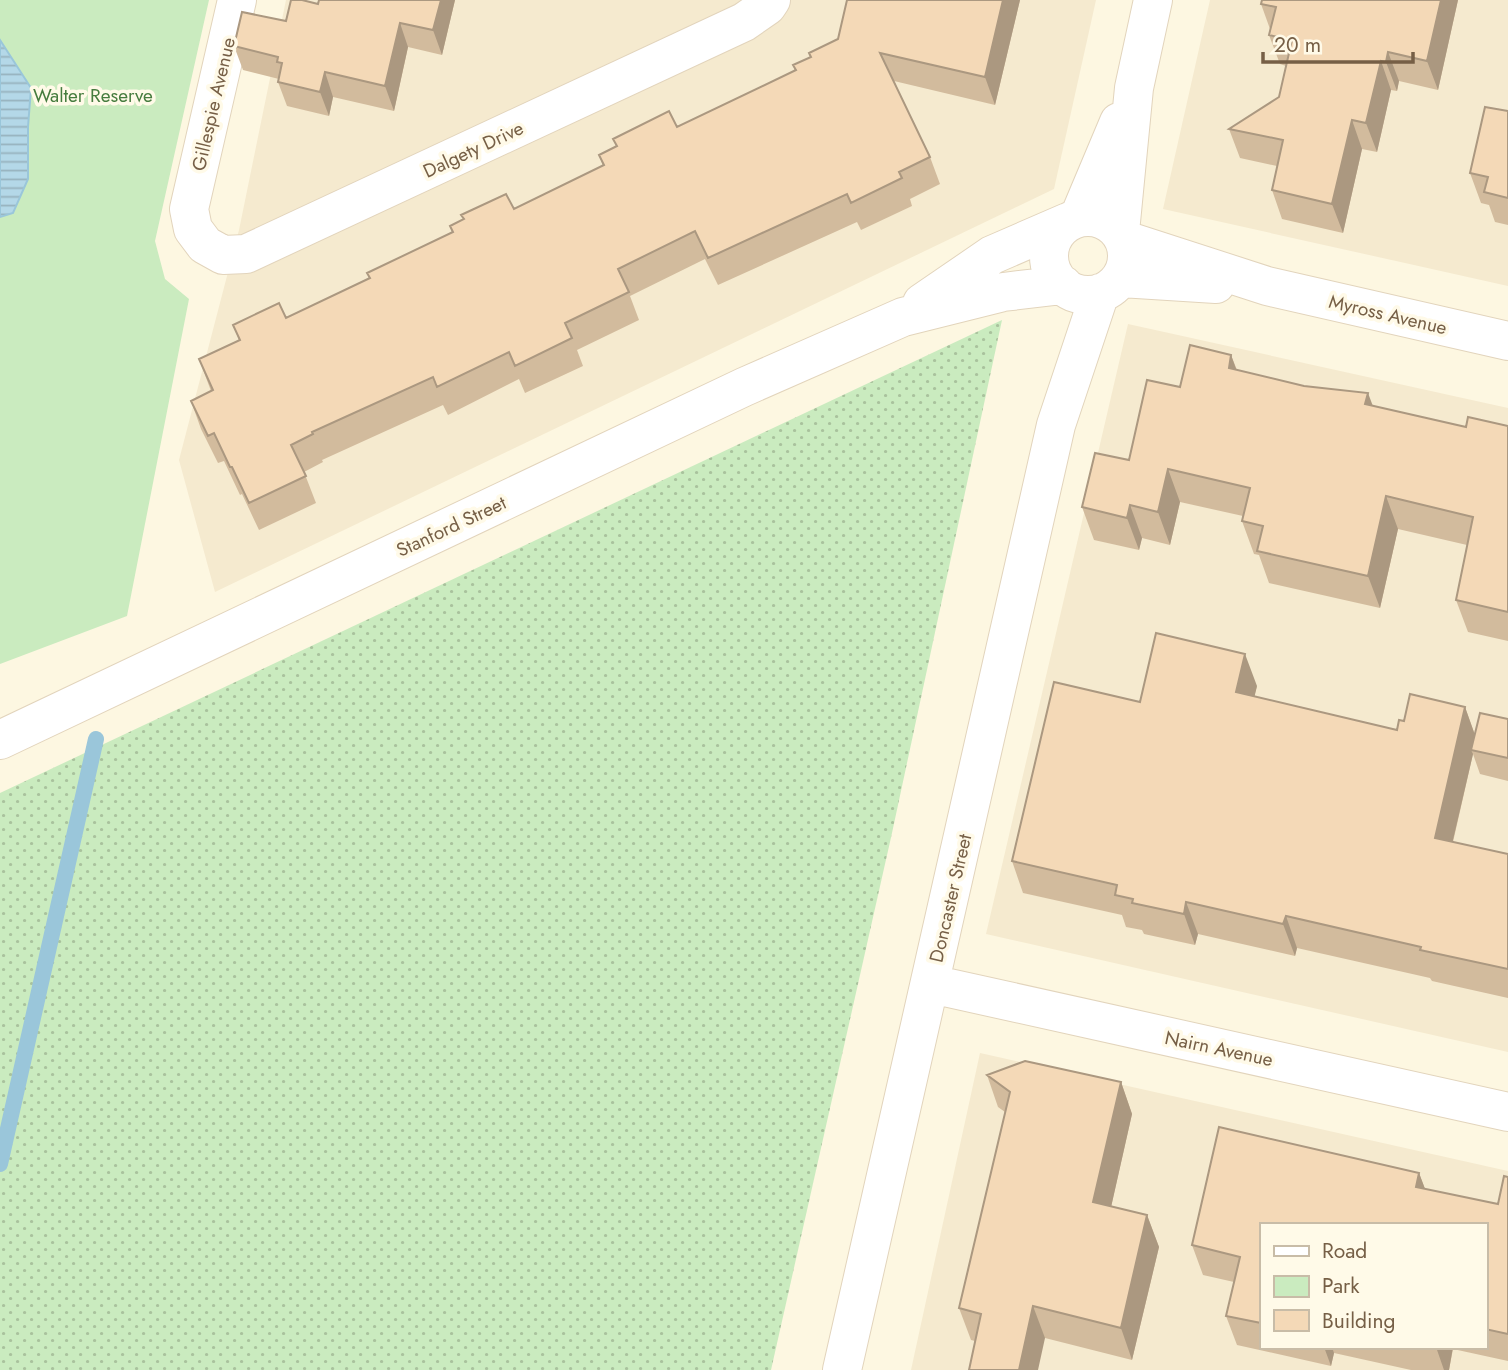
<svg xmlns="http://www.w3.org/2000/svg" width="1508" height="1370" font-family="Jost,sans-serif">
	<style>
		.residential { fill: #f5eacf; fill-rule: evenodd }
		.grass { fill: url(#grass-dots) }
		.green { fill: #caebbf }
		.water { fill: url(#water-rules); stroke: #9ac6da; stroke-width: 2 }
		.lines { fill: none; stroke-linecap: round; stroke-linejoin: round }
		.stream { stroke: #9ac6da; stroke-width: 16 }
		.minor-casing { stroke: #e2d4bc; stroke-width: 40 }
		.minor { stroke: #fff; stroke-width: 38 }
		.wall { fill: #d2bb9d; fill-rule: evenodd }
		.shaded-wall { fill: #ab9880 }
		.building { fill: #f4d9b7; stroke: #ab9880; stroke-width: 2 }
		.labels { text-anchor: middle; stroke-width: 7; stroke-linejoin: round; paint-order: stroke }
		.park-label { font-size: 19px; fill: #467c3e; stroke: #fffae8 }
		.street-label { font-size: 19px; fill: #765f46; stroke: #fffae8 }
	</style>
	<defs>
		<pattern id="grass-dots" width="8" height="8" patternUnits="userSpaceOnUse" patternTransform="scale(1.75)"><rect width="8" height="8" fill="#caebbf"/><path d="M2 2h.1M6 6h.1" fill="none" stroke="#a9c29d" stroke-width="1.8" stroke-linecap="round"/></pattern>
		<pattern id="water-rules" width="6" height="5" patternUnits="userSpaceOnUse" patternTransform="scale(1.75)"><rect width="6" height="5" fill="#b4d8e8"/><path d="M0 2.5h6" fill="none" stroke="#97b2be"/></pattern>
	</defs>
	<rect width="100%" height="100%" fill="#fdf7e1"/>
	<path class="residential" d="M 286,0 L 1096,0 L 1054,189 L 215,592 L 179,460 L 239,230 Z
		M 1210,0 L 1508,0 L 1508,286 L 1163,209 Z
		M 1128,324 L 1508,408 L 1508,1052 L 986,934 Z
		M 980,1053 L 1508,1171 L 1508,1370 L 911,1370 ZM 1261,1225 L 1485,1225 L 1485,1347 L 1261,1347 Z"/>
	<path class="grass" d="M 1002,320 L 892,833 L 771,1370 L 0,1370 L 0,793 Z"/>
	<path class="green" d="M 0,0 L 209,0 L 155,241 L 165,279 L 189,299 L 127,616 L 0,664 Z"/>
	<path class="water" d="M 0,40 L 31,88 L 28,127 L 28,179 L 13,213 L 0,217 Z"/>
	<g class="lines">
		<path class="stream" d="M 0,1164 L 96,739"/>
		<defs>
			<path id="minor" d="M 237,0 L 189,209 L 193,229 L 205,245 L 223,255 L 246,254 L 744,22 L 767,6 L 771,0
				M1049 256a39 39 0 1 1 78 0a39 39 0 1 1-78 0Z
				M 1079,217 L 1119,122
				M 1120,232 L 1134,88 L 1153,0
				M 1125,240 L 1267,286 L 1508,341
				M 1121,278 L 1216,284
				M 922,303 L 992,255 L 1068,222
				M 0,740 L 744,387 L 903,317 L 1003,292 L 1063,285
				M 931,984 L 1508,1112
				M 842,1370 L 1056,425 L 1100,293"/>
		</defs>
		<use href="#minor" class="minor-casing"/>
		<use href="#minor" class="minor"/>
	</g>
	<path class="wall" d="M 319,0 L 455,0 L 442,55 L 408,47 L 394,111 L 333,97 L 329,116 L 287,106 L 278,82 L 279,79 L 243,70 L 234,46 L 318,4 Z
		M 847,0 L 1020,0 L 995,105 L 894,81 L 930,157 L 940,184 L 910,199 L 912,206 L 861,230 L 857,222 L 718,285 L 705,259 L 630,296 L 639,320 L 577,350 L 583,366 L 525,393 L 519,379 L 448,415 L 443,405 L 322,460 L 323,462 L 304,472 L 316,503 L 259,530 L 242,494 L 240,495 L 224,461 L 218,463 L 201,429 L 191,401 L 211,391 L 199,359 L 239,340 L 233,325 L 286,318 L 369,278 L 367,273 L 452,232 L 450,226 L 463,220 L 461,215 L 514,209 L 603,166 L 599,155 L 616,146 L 613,139 L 677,127 L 795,71 L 793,65 L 810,57 L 838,39 Z
		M 1458,0 L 1438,90 L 1399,81 L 1397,91 L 1391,90 L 1377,152 L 1362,149 L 1343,233 L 1282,219 L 1272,190 L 1277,166 L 1240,158 L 1229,129 L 1279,97 L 1286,66 L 1280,64 L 1269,35 L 1270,29 L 1261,4 Z
		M 1508,111 L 1508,225 L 1495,222 L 1489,205 L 1481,203 L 1470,173 Z
		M 1231,355 L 1237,370 L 1373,406 L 1466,427 L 1508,426 L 1508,641 L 1468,632 L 1456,600 L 1467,545 L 1398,529 L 1380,608 L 1269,583 L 1259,555 L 1254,554 L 1242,521 L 1243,516 L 1180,502 L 1170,545 L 1142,538 L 1139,550 L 1094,540 L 1082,507 L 1129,460 L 1180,387 Z
		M 1257,686 L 1254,697 L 1397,730 L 1404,721 L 1465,707 L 1475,735 L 1508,719 L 1508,781 L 1480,774 L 1473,754 L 1453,842 L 1508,854 L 1508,998 L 1432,981 L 1430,978 L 1297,948 L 1295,956 L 1198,934 L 1195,945 L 1144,934 L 1142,930 L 1126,927 L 1122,915 L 1023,893 L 1012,861 Z
		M 987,1075 L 1121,1082 L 1132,1114 L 1111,1207 L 1147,1215 L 1159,1247 L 1132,1360 L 1045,1338 L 975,1341 L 971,1340 L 959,1308 L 1005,1112 L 998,1107 Z
		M 1219,1127 L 1419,1173 L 1425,1189 L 1498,1204 L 1504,1176 L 1508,1177 L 1508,1361 L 1453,1349 L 1449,1370 L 1411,1370 L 1334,1353 L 1331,1366 L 1237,1345 L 1226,1316 L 1234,1282 L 1203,1275 L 1192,1245 ZM 1261,1225 L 1485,1225 L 1485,1347 L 1261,1347 Z"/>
	<path class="shaded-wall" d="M 441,0 L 455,0 L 442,55 L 433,30 Z
		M 1003,0 L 1020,0 L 995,105 L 985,77 Z
		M 1441,0 L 1458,0 L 1438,90 L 1427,61 Z
		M 400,23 L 408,47 L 394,111 L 385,86 Z
		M 1388,52 L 1399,81 L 1397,91 L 1386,62 Z
		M 1381,61 L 1391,90 L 1377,152 L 1366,123 Z
		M 325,72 L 333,97 L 329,116 L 320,92 Z
		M 1352,120 L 1362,149 L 1343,233 L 1332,204 Z
		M 1231,355 L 1243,388 L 1229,368 Z
		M 1368,393 L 1380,425 L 1365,404 Z
		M 1168,469 L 1180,502 L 1170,545 L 1158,512 Z
		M 1386,496 L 1398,529 L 1380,608 L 1368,576 Z
		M 1130,505 L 1142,538 L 1139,550 L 1127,518 Z
		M 1245,654 L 1257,686 L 1248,724 L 1236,692 Z
		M 1465,707 L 1476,738 L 1471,750 L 1473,754 L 1446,870 L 1435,838 Z
		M 1186,902 L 1198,934 L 1195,945 L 1184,914 Z
		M 1286,916 L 1297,948 L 1295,956 L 1283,924 Z
		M 1121,1082 L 1132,1114 L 1105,1234 L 1093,1202 Z
		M 1419,1173 L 1430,1202 L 1416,1187 Z
		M 1147,1215 L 1159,1247 L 1132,1360 L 1121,1328 Z
		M 1033,1306 L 1045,1338 L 1038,1370 L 1019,1370 Z
		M 1324,1347 L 1332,1347 L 1334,1353 L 1331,1366 Z
		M 1436,1347 L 1453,1347 L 1449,1370 L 1444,1370 Z"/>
	<path class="building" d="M 291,0 L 302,0 L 318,4 L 319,0 L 441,0 L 433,30 L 400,23 L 385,86 L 325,72 L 320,92 L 278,82 L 282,63 L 277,62 L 278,57 L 234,46 L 242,12 L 286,21 Z
		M 847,0 L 1003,0 L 985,77 L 880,53 L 930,157 L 899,172 L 902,178 L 851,203 L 847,194 L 708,258 L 695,231 L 618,269 L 629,292 L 565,323 L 572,338 L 515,366 L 509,352 L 437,387 L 433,377 L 312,432 L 313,434 L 291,445 L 306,476 L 249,503 L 232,467 L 230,467 L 214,433 L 208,436 L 191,401 L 213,390 L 199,359 L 240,340 L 233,325 L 279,303 L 286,318 L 370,278 L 367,273 L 453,232 L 450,226 L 464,219 L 461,215 L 506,194 L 514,209 L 604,165 L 599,155 L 617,146 L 613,139 L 669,111 L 677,127 L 796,70 L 793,65 L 811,57 L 809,53 L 838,39 Z
		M 1262,0 L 1441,0 L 1427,61 L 1388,52 L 1386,62 L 1381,61 L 1366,123 L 1352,120 L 1332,204 L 1272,190 L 1283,140 L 1229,129 L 1279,97 L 1292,40 L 1269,35 L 1276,7 L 1261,4 Z
		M 1485,107 L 1508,111 L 1508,198 L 1484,192 L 1488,177 L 1470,173 Z
		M 1190,345 L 1231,355 L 1229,368 L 1304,386 L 1368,393 L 1365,404 L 1466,427 L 1468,417 L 1508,426 L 1508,612 L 1456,600 L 1473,517 L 1386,496 L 1368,576 L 1257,551 L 1263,526 L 1242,521 L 1250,488 L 1168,469 L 1158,512 L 1130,505 L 1127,518 L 1082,507 L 1095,453 L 1129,460 L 1147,380 L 1180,387 Z
		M 1156,633 L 1245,654 L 1236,692 L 1397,730 L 1399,720 L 1404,721 L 1410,694 L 1465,707 L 1435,838 L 1508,854 L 1508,969 L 1420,950 L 1421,947 L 1286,916 L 1283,924 L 1186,902 L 1184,914 L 1132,903 L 1133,899 L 1115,895 L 1117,885 L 1012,861 L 1054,682 L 1140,702 Z
		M 1480,713 L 1508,719 L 1508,758 L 1471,750 Z
		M 1025,1061 L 1121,1082 L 1093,1202 L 1147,1215 L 1121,1328 L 1033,1306 L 1019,1370 L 969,1370 L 981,1314 L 959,1308 L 1010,1092 L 987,1075 Z
		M 1219,1127 L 1419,1173 L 1416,1187 L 1498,1204 L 1504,1176 L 1508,1177 L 1508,1334 L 1485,1329 L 1485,1225 L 1261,1225 L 1261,1323 L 1226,1316 L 1240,1257 L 1192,1245 Z"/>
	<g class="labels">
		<g class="park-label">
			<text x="93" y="102">Walter Reserve</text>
		</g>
		<g class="street-label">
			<text transform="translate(213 104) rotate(-77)" y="7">Gillespie Avenue</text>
			<text transform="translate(473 149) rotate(-25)" y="7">Dalgety Drive</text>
			<text transform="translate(1388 314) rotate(13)" y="7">Myross Avenue</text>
			<text transform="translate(451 526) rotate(-25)" y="7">Stanford Street</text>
			<text transform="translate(950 898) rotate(-77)" y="7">Doncaster Street</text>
			<text transform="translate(1219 1048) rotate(12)" y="7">Nairn Avenue</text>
		</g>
	</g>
	<rect x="1260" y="1223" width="228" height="126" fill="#fffae8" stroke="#c8bca7" stroke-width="2"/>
	<rect x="1274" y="1246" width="35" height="10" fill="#ffffff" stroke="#c8bca7" stroke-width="2"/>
	<text x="1322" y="1258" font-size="21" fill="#765f46">Road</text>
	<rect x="1274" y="1276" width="35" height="21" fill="#caebbf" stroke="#c8bca7" stroke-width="2"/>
	<text x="1322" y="1293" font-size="21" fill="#765f46">Park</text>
	<rect x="1274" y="1310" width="35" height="21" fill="#f4d9b7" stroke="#c8bca7" stroke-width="2"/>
	<text x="1322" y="1328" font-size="21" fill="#765f46">Building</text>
	<path d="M1263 52v10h150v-10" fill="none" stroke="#765f46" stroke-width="3.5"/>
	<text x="1274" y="52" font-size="21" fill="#765f46" stroke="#fffae8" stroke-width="5" paint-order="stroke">20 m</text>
</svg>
